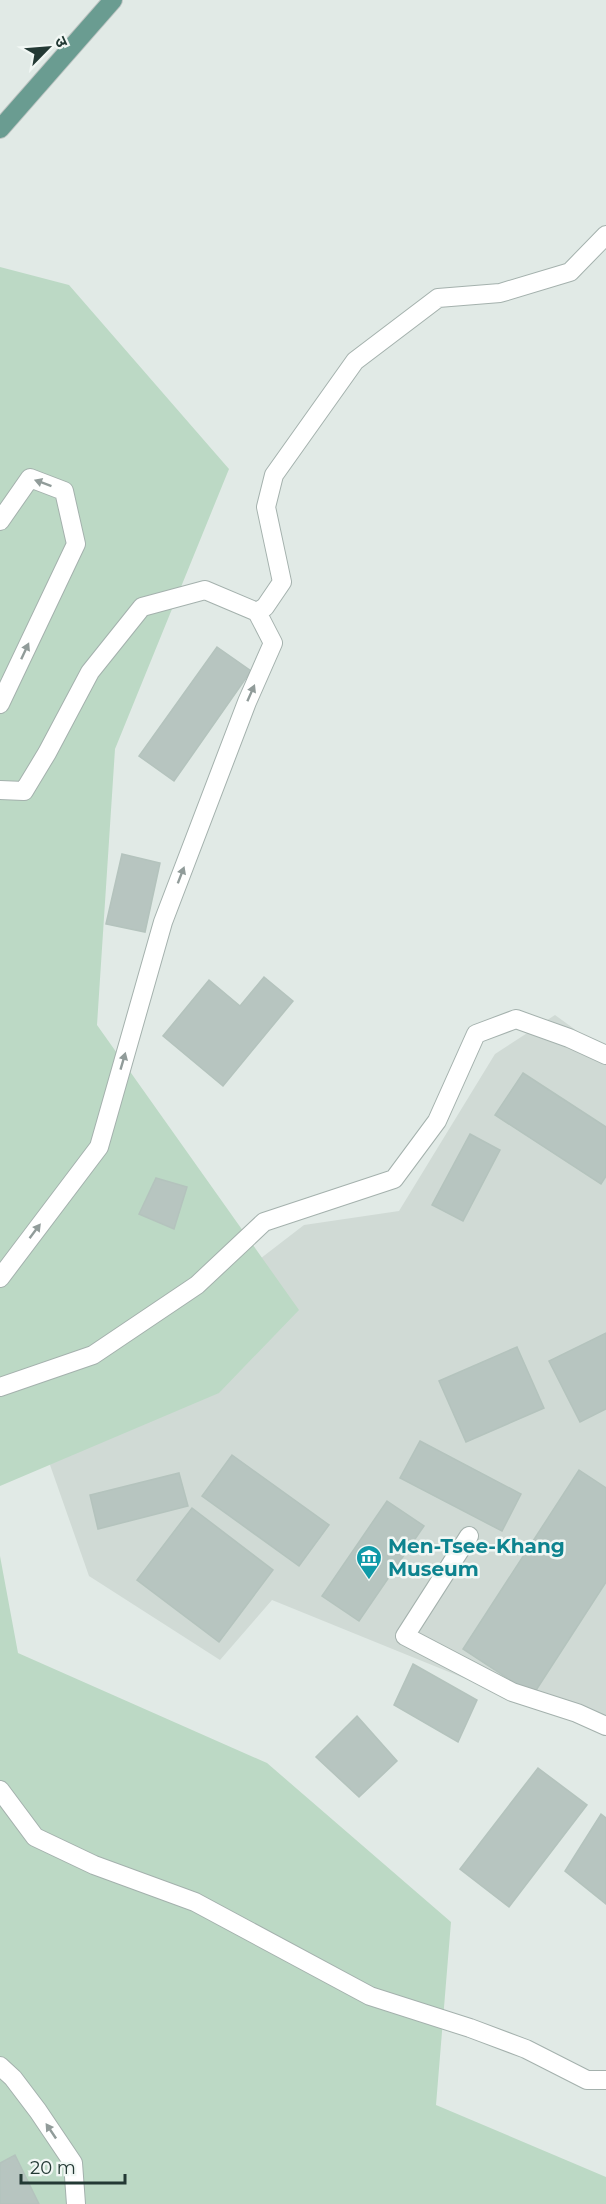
<svg xmlns="http://www.w3.org/2000/svg" width="606" height="2204" font-family="Montserrat,'Noto Sans Devanagari',sans-serif">
	<style>
		.built { fill: #d0dad5 }
		.green { fill: #bcd9c5 }
		.building { fill: #b7c5c0; stroke: #b4c3bd; stroke-width: 1.5 }
		.lines { fill: none; stroke-linecap: round; stroke-linejoin: round }
		.minor-casing { stroke: #a4b1ad; stroke-width: 20 }
		.major-casing { stroke: #bdc4c2; stroke-width: 20 }
		.minor { stroke: #fff; stroke-width: 18 }
		.major { stroke: #6a9c91; stroke-width: 18 }
		.oneway { fill: #919c9a }
		.labels { text-anchor: middle; stroke-width: 5; stroke-linejoin: round; paint-order: stroke }
		.culture-label { font-size: 20px; font-weight: bold; fill: #0d838f; stroke: #f1f7f4; text-anchor: start }
	</style>
	<rect width="100%" height="100%" fill="#e1eae6"/>
	<path class="built" d="M 555,1015 L 606,1052 L 606,1730 L 535,1707 L 272,1600 L 220,1660 L 89,1576 L 30,1408 L 165,1332 L 304,1225 L 399,1211 L 495,1054 Z"/>
	<path class="green" d="M 0,267 L 69,285 L 229,469 L 115,749 L 97,1025 L 299,1310 L 219,1393 L 0,1486 Z
		M 0,1556 L 18,1653 L 267,1763 L 451,1922 L 436,2105 L 606,2177 L 606,2204 L 0,2204 Z"/>
	<path class="building" d="M 217,647 L 251,671 L 174,781 L 139,756 Z
		M 122,854 L 160,863 L 145,932 L 106,924 Z
		M 264,977 L 293,1001 L 223,1086 L 163,1036 L 209,980 L 240,1006 Z
		M 523,1073 L 606,1127 L 606,1176 L 601,1184 L 495,1115 Z
		M 470,1134 L 500,1150 L 463,1221 L 432,1205 Z
		M 156,1178 L 187,1187 L 174,1229 L 139,1214 Z
		M 606,1333 L 606,1409 L 580,1422 L 549,1361 Z
		M 517,1347 L 544,1408 L 466,1442 L 439,1381 Z
		M 420,1441 L 521,1494 L 502,1531 L 400,1478 Z
		M 232,1455 L 329,1525 L 299,1566 L 202,1496 Z
		M 579,1470 L 606,1488 L 606,1582 L 533,1695 L 463,1649 Z
		M 179,1473 L 188,1506 L 98,1529 L 90,1495 Z
		M 387,1501 L 424,1526 L 359,1621 L 322,1596 Z
		M 192,1508 L 273,1570 L 219,1642 L 137,1580 Z
		M 413,1664 L 477,1700 L 458,1742 L 394,1705 Z
		M 357,1716 L 397,1761 L 359,1797 L 316,1757 Z
		M 538,1768 L 587,1805 L 509,1907 L 460,1869 Z
		M 601,1814 L 606,1818 L 606,1904 L 565,1871 Z
		M 15,2155 L 39,2204 L 0,2204 L 0,2163 Z"/>
	<g class="lines">
		<defs>
			<path id="minor" d="M 0,521 L 30,478 L 64,491 L 76,544 L 0,704
				M 257,612 L 265,607 L 282,582 L 266,507 L 274,475 L 355,361 L 438,298 L 500,293 L 570,272 L 606,235
				M 0,790 L 24,791 L 47,753 L 90,672 L 142,607 L 205,590 L 257,612 L 273,643 L 247,702 L 163,922 L 99,1147 L 0,1278
				M 0,1387 L 93,1355 L 197,1285 L 264,1222 L 394,1179 L 437,1121 L 476,1034 L 516,1019 L 569,1038 L 606,1055
				M 469,1536 L 405,1636 L 512,1692 L 577,1713 L 606,1726
				M 0,1790 L 35,1837 L 94,1865 L 195,1902 L 370,1996 L 470,2028 L 526,2049 L 587,2080 L 606,2080
				M 0,2066 L 13,2078 L 38,2111 L 73,2163 L 76,2204"/>
			<path id="major" d="M 0,129 L 113,0"/>
		</defs>
		<use href="#minor" class="minor-casing"/>
		<use href="#major" class="major-casing"/>
		<use href="#minor" class="minor"/>
		<use href="#major" class="major"/>
	</g>
	<defs><path id="oneway-solid" d="M-6-.8H1V-3.2L6.5 0L1 3.2V.8H-6Z" transform="scale(1.5)"/></defs>
	<g class="oneway">
		<use href="#oneway-solid" transform="translate(43 483) rotate(-160)"/>
		<use href="#oneway-solid" transform="translate(25 651) rotate(-65)"/>
		<use href="#oneway-solid" transform="translate(251 693) rotate(-66)"/>
		<use href="#oneway-solid" transform="translate(181 875) rotate(-69)"/>
		<use href="#oneway-solid" transform="translate(123 1061) rotate(-74)"/>
		<use href="#oneway-solid" transform="translate(35 1231) rotate(-53)"/>
		<use href="#oneway-solid" transform="translate(51 2131) rotate(-124)"/>
	</g>
	<defs>
		<symbol id="museum-pin" viewBox="-11 -11 22 30"><path d="M0 17L-7.5 6A9.5 9.5 0 1 1 7.5 6Z" fill="#0f9aa8" stroke="#f1f7f4"/><path d="M0-6L6-3V-2H-6V-3ZM-5-1h2V3h-2ZM-1-1h2V3h-2ZM3-1h2V3H3ZM-6 4H6V6H-6Z" fill="#fff"/></symbol>
	</defs>
	<g fill-rule="evenodd">
		<use href="#museum-pin" x="354" y="1543" width="30" height="40"/>
	</g>
	<g class="labels">
		<g class="culture-label">
			<text x="388" y="1553">Men-Tsee-Khang<tspan x="388" dy="23">Museum</tspan></text>
		</g>
	</g>
	<g transform="translate(48 48) rotate(65)" stroke="#f1f7f4" stroke-width="4.5" paint-order="stroke">
	<path d="M0-4.5L10 22L0 15L-10 22Z" fill="#233934"/>
	<text y="-9" font-size="16" font-weight="bold" text-anchor="middle" fill="#233934">उ</text>
	</g>
	<path d="M21 2174v9h104v-9" fill="none" stroke="#233934" stroke-width="3"/>
	<text x="30" y="2174" font-size="18" fill="#233934" stroke="#f1f7f4" stroke-width="4.5" paint-order="stroke">20 m</text>
</svg>
